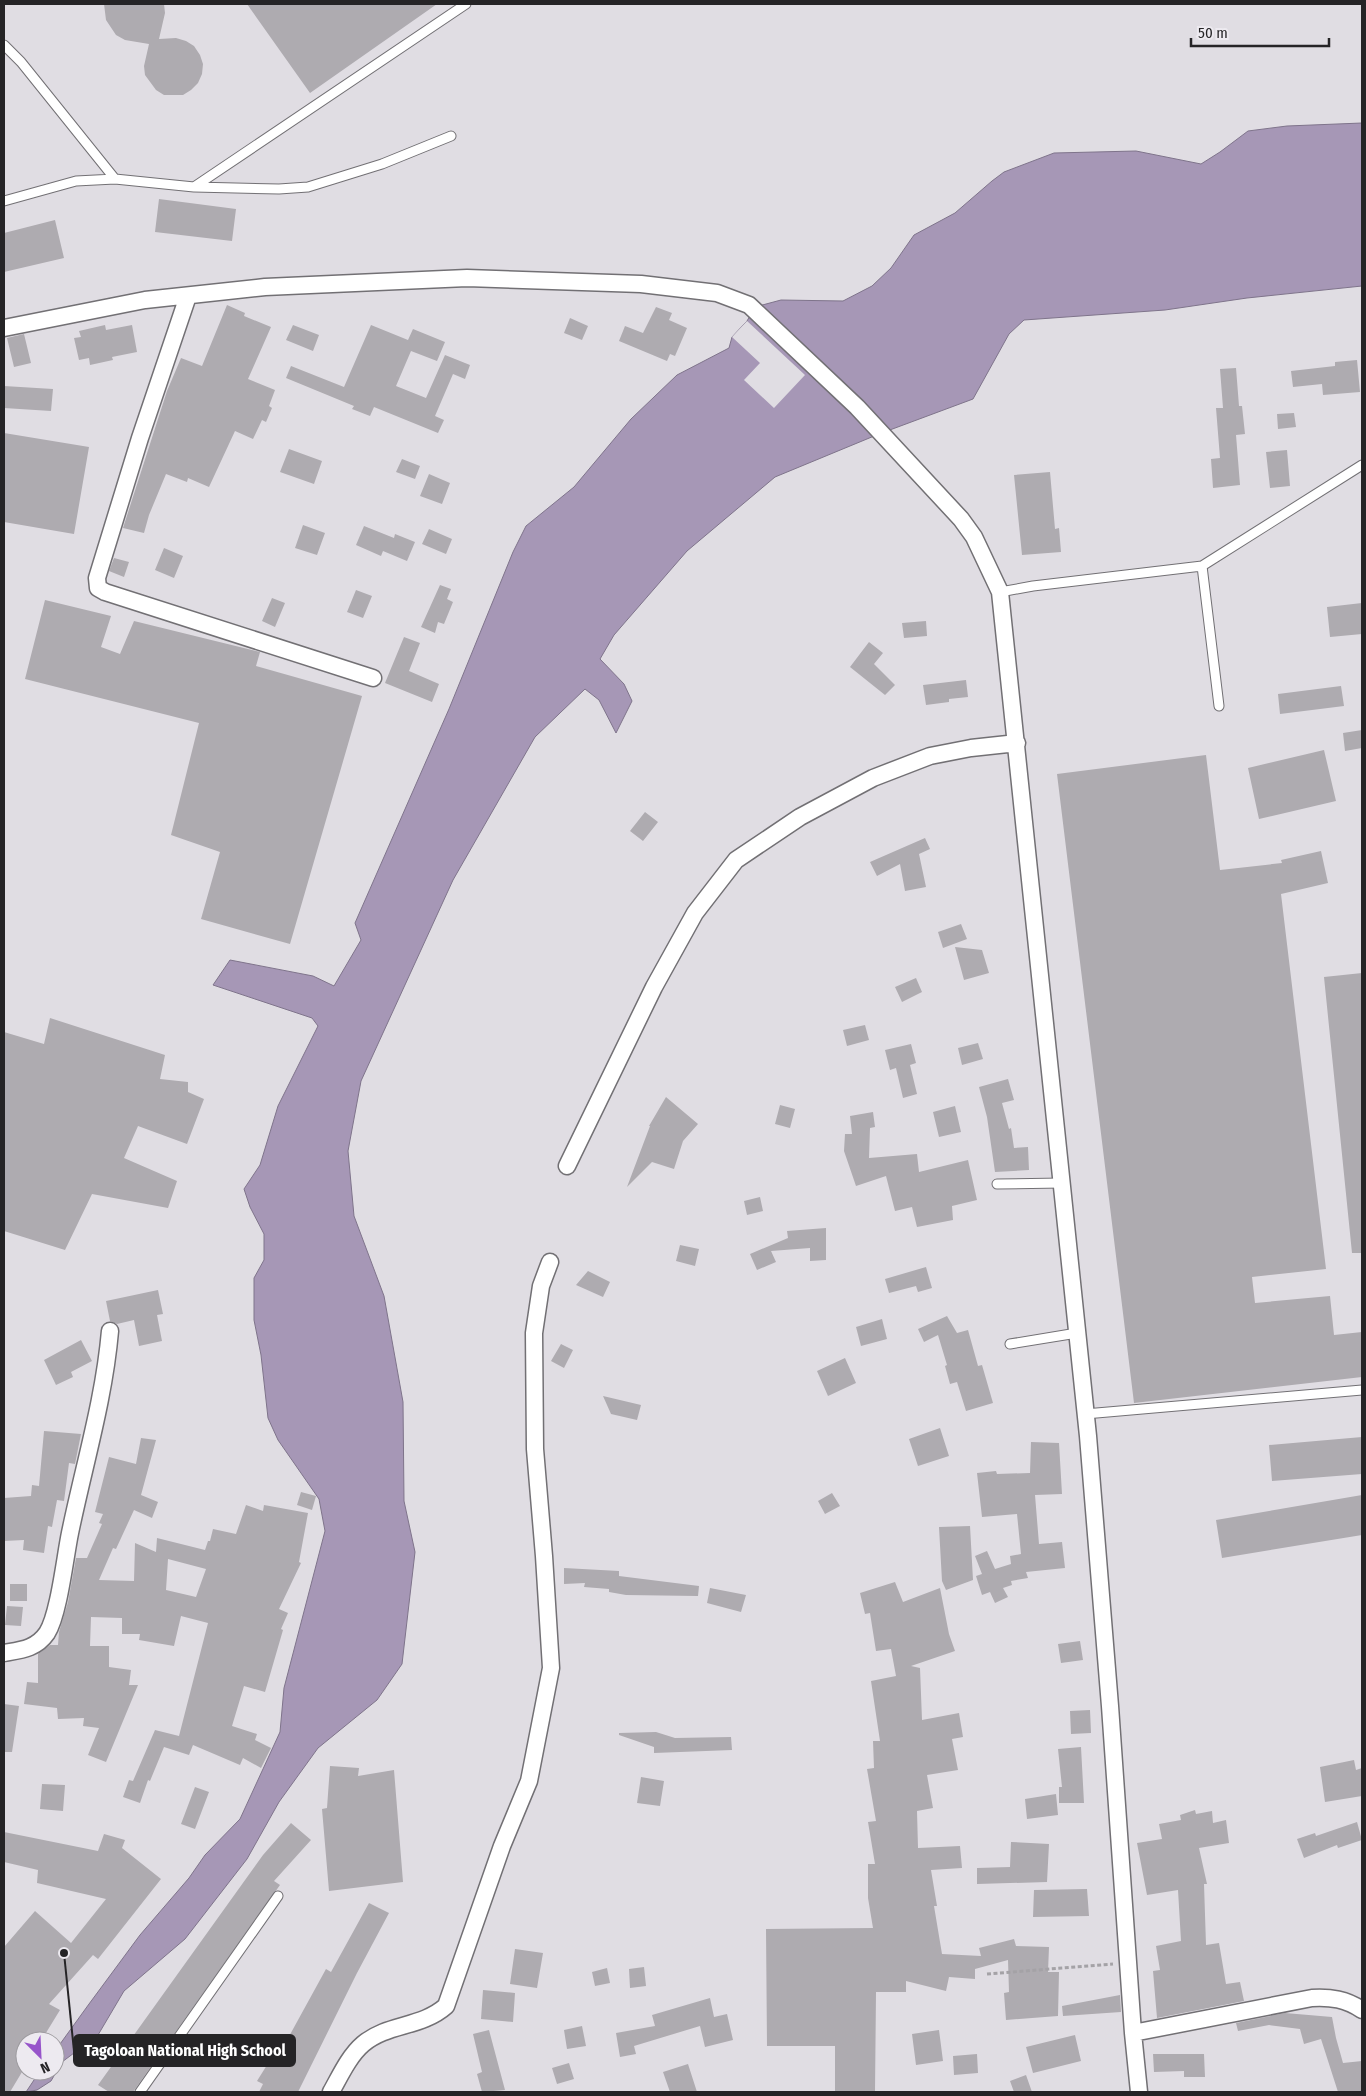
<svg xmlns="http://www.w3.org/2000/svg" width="1366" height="2096" font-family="'Fira Sans Condensed',sans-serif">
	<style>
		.water { fill: #a697b6; stroke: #7f748b }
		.pier { fill: #e0dde3 }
		.building { fill: #aeabb0; fill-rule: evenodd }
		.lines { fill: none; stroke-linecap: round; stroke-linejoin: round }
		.service-casing { stroke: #727074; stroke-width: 11 }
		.minor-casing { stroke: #727074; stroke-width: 19 }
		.path { stroke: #a4a2a6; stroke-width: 3; stroke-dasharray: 4 2.5; stroke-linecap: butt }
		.service { stroke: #fff; stroke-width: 9 }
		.minor { stroke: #fff; stroke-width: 16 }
		.leader { fill: none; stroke: #252426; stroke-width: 2 }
		.callout-dot { fill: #252426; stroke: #edeaf0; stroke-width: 2 }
		.callout { fill: #252426; stroke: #252426; stroke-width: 2 }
		.callout-label { font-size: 16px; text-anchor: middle; font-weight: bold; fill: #fff }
	</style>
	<rect width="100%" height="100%" fill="#e0dde3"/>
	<path class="water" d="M 1362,123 L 1362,286 L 1247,298 L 1165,310 L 1024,320 L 1009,334 L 973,399 L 879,434 L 775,477 L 687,551 L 614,635 L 600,659 L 624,684 L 632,701 L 616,733 L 599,700 L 585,689 L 535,737 L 453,880 L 361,1081 L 348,1151 L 354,1216 L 384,1296 L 403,1402 L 404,1501 L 415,1552 L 402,1664 L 377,1700 L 318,1748 L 279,1802 L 247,1859 L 185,1939 L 124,1991 L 98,2035 L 62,2062 L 51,2081 L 37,2090 L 26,2092 L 40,2071 L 55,2071 L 55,2051 L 89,2004 L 140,1935 L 189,1878 L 205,1855 L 240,1819 L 280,1732 L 284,1688 L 325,1531 L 319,1499 L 278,1440 L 268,1418 L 261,1355 L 254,1320 L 254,1278 L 264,1260 L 264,1234 L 250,1207 L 244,1189 L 260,1165 L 278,1106 L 318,1026 L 312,1018 L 213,985 L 230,960 L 313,976 L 334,986 L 361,940 L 355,923 L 449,709 L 513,552 L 526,526 L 574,487 L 631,419 L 677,375 L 729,348 L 732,337 L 747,321 L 755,307 L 781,300 L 843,301 L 872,286 L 891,268 L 914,235 L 955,213 L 992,181 L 1004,172 L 1054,153 L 1136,151 L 1201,164 L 1220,152 L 1248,131 L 1287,126 Z"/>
	<path class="pier" d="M 747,321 L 805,375 L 774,408 L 744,380 L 760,363 L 732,337 Z"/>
	<path class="building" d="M 104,4 L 164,4 L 165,13 L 159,39 L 176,38 L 186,41 L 194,46 L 200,55 L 203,64 L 202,74 L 198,83 L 191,90 L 183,95 L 164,95 L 156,90 L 145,75 L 144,66 L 149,44 L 125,40 L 116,35 L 106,20 Z
		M 247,4 L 437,4 L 310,93 Z
		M 159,199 L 236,209 L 232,241 L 155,232 Z
		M 55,220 L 64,258 L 4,272 L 4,233 Z
		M 227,305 L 245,313 L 244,316 L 271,327 L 248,379 L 275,390 L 269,406 L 272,408 L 266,422 L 262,420 L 253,439 L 235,431 L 209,487 L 188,478 L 187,482 L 166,474 L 149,515 L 144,533 L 123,528 L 167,391 L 181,358 L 202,366 Z
		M 656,307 L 672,313 L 669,320 L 687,328 L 675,356 L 670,354 L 667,361 L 619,341 L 625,326 L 643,333 Z
		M 570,318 L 588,326 L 582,340 L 564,333 Z
		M 105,325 L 106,330 L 132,325 L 137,352 L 112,357 L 113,360 L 90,365 L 89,358 L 79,360 L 74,338 L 81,337 L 79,331 Z
		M 293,325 L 319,335 L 313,351 L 286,340 Z
		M 371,325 L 408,340 L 413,329 L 445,342 L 437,361 L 411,351 L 396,386 L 426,398 L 445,355 L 470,365 L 465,379 L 453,374 L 435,416 L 444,420 L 438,433 L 374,407 L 370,416 L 352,409 L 354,406 L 286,378 L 291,366 L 344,387 Z
		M 24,334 L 31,363 L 14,367 L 7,338 Z
		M 1357,360 L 1360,392 L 1323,395 L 1322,384 L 1293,387 L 1291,371 L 1335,366 L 1335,362 Z
		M 1236,368 L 1239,406 L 1242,406 L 1245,434 L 1236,435 L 1240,485 L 1213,488 L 1211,459 L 1220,458 L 1216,408 L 1223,408 L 1220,369 Z
		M 4,386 L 53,389 L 51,411 L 4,408 Z
		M 1294,413 L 1296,427 L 1278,429 L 1277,414 Z
		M 4,433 L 89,447 L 74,534 L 4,522 Z
		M 289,449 L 322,461 L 314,484 L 280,472 Z
		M 1287,450 L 1290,486 L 1270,488 L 1266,452 Z
		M 402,459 L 420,466 L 415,479 L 396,472 Z
		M 1050,472 L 1055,529 L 1059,528 L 1061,552 L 1022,555 L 1014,475 Z
		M 429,474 L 450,483 L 442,504 L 420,496 Z
		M 303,525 L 325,533 L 317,555 L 295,548 Z
		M 364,526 L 394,538 L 395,534 L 415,542 L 407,561 L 383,551 L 381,556 L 356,545 Z
		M 429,529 L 452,539 L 446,554 L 422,544 Z
		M 164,548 L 183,556 L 174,578 L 155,570 Z
		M 114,558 L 129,562 L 124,577 L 109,571 Z
		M 440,585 L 451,589 L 447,599 L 453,602 L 444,624 L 438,622 L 435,633 L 421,627 Z
		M 356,590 L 372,596 L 363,618 L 347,612 Z
		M 272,598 L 285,603 L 275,627 L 262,621 Z
		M 45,600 L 111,616 L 101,647 L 120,654 L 134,621 L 260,652 L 256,666 L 362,696 L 290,944 L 201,919 L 220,852 L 171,835 L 199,723 L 25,679 Z
		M 1362,603 L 1362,634 L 1330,637 L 1327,607 Z
		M 926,621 L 927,636 L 904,638 L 902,623 Z
		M 404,637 L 420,643 L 409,671 L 439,684 L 432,702 L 385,683 Z
		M 869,642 L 883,653 L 874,664 L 895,685 L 885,695 L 850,667 Z
		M 966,680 L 968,697 L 949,699 L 949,702 L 926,705 L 923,685 Z
		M 1341,686 L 1344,706 L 1280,714 L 1278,694 Z
		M 1362,730 L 1362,748 L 1345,751 L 1343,733 Z
		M 1324,750 L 1336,801 L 1259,819 L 1248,768 Z
		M 1206,755 L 1220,870 L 1282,863 L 1281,860 L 1321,851 L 1328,883 L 1281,894 L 1326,1269 L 1252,1277 L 1255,1303 L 1330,1296 L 1334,1335 L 1362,1332 L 1362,1377 L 1134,1403 L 1057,774 Z
		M 645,812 L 658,822 L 643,841 L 630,831 Z
		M 925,838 L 930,849 L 919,854 L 926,887 L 905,891 L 900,864 L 877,876 L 870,862 Z
		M 961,924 L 967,939 L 943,948 L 938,932 Z
		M 955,947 L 982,950 L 989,973 L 964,980 Z
		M 1362,973 L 1362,1253 L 1352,1253 L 1324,977 Z
		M 916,978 L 922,992 L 902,1002 L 895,987 Z
		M 50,1018 L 165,1055 L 160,1079 L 188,1082 L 188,1092 L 204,1099 L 187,1144 L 138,1126 L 124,1158 L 177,1181 L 168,1208 L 92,1194 L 65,1250 L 4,1231 L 4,1032 L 44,1044 Z
		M 865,1025 L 869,1040 L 847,1046 L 843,1030 Z
		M 978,1043 L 983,1059 L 962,1065 L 958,1048 Z
		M 911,1044 L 916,1063 L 910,1065 L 917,1094 L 903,1098 L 896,1068 L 890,1070 L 885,1050 Z
		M 1008,1079 L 1014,1100 L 1002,1103 L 1009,1129 L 1011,1128 L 1014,1148 L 1028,1147 L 1029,1170 L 995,1172 L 987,1117 L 979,1087 Z
		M 666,1097 L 698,1124 L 683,1141 L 674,1169 L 652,1162 L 627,1187 L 650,1126 L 649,1126 Z
		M 780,1105 L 795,1109 L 790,1128 L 775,1124 Z
		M 955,1106 L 961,1132 L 939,1137 L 933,1112 Z
		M 873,1112 L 875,1127 L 870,1128 L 869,1158 L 917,1154 L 919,1172 L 968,1160 L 977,1200 L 952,1206 L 953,1220 L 917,1227 L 912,1207 L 895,1211 L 886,1176 L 856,1186 L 844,1151 L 845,1134 L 852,1134 L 850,1116 Z
		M 760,1197 L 763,1211 L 747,1215 L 744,1201 Z
		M 826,1228 L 826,1260 L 810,1261 L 810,1248 L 771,1251 L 776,1262 L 757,1270 L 750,1254 L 788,1238 L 787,1231 Z
		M 680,1245 L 699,1249 L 695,1266 L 676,1261 Z
		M 926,1267 L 932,1288 L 918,1292 L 916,1286 L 889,1293 L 885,1279 Z
		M 588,1271 L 610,1282 L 603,1297 L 576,1285 Z
		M 158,1290 L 163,1314 L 157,1315 L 162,1341 L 139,1346 L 134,1320 L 117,1324 L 110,1321 L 106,1301 Z
		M 947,1316 L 957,1333 L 968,1330 L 978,1366 L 982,1365 L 993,1403 L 966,1411 L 957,1382 L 950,1384 L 945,1366 L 947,1365 L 938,1335 L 924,1342 L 918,1329 Z
		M 882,1319 L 887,1339 L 861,1346 L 856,1327 Z
		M 81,1340 L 92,1361 L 71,1372 L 73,1377 L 56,1385 L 44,1360 Z
		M 561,1344 L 573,1350 L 564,1368 L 551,1361 Z
		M 845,1358 L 856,1383 L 828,1396 L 817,1371 Z
		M 603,1396 L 641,1405 L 637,1420 L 611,1414 Z
		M 940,1428 L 949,1456 L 918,1466 L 909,1439 Z
		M 44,1431 L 81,1434 L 75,1464 L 69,1463 L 64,1501 L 57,1500 L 52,1527 L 48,1526 L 44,1553 L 23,1550 L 24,1540 L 4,1541 L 4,1498 L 31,1496 L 32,1485 L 39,1486 Z
		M 1362,1437 L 1362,1474 L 1272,1481 L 1269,1445 Z
		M 141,1438 L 156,1440 L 141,1495 L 158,1502 L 152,1518 L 134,1510 L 116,1549 L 113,1548 L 99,1580 L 134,1581 L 135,1543 L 156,1552 L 157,1538 L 205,1550 L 208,1541 L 210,1541 L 213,1529 L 236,1534 L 246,1505 L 263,1511 L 264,1505 L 308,1513 L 299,1562 L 301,1563 L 279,1609 L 288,1613 L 281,1629 L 283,1630 L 265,1692 L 244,1686 L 232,1726 L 257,1734 L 255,1740 L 271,1748 L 261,1768 L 243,1758 L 240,1765 L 193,1745 L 189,1755 L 164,1747 L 150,1781 L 148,1780 L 140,1803 L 123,1797 L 129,1780 L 133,1781 L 155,1730 L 179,1736 L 208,1623 L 181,1616 L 174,1646 L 139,1640 L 140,1634 L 122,1634 L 122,1618 L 91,1617 L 90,1646 L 109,1646 L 109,1667 L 131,1670 L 129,1685 L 138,1685 L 106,1762 L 88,1755 L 99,1728 L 83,1726 L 84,1718 L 58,1719 L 57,1708 L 24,1704 L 27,1682 L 38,1683 L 38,1654 L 50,1645 L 58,1645 L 59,1632 L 68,1602 L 76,1558 L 87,1558 L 102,1524 L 99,1523 L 103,1514 L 95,1512 L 109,1457 L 136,1464 ZM 168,1559 L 206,1569 L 196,1597 L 166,1590 Z
		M 1031,1442 L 1059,1443 L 1062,1494 L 1035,1495 L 1039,1544 L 1062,1542 L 1065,1568 L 1026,1572 L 1028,1578 L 1011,1581 L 1012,1585 L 1003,1588 L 1008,1597 L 995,1603 L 990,1592 L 982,1595 L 976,1576 L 982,1574 L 975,1556 L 987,1551 L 995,1569 L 1011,1564 L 1010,1556 L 1021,1554 L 1017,1514 L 982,1517 L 977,1473 L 996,1471 L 997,1474 L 1030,1473 Z
		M 301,1492 L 316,1496 L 312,1510 L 297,1505 Z
		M 832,1493 L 840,1506 L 825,1514 L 818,1501 Z
		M 1362,1495 L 1362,1535 L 1222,1558 L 1216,1520 Z
		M 970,1526 L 973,1580 L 946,1590 L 942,1581 L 939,1527 Z
		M 564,1568 L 619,1571 L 619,1576 L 699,1586 L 698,1596 L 626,1595 L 609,1592 L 609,1589 L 584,1587 L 585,1583 L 564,1584 Z
		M 895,1582 L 903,1602 L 940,1588 L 949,1634 L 955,1651 L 911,1666 L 920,1668 L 922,1720 L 959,1713 L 963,1737 L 952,1739 L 958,1770 L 927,1775 L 933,1808 L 917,1811 L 918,1848 L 960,1846 L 962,1868 L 931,1870 L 937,1906 L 934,1906 L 942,1954 L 981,1956 L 979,1948 L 1014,1939 L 1016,1946 L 1049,1947 L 1048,1972 L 1059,1972 L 1058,2016 L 1006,2020 L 1004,1993 L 1009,1992 L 1008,1960 L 975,1969 L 975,1979 L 949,1977 L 946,1991 L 906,1981 L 906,1992 L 876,1992 L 875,2092 L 835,2092 L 835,2046 L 767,2046 L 766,1929 L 873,1928 L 868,1898 L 868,1864 L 875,1864 L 868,1822 L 876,1821 L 867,1769 L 874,1768 L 873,1741 L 880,1741 L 871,1681 L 896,1676 L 891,1649 L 876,1651 L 870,1613 L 865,1614 L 860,1593 Z
		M 10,1584 L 27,1584 L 27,1601 L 10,1601 Z
		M 710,1588 L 746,1595 L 741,1612 L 707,1603 Z
		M 7,1606 L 23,1607 L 21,1626 L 5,1625 Z
		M 1080,1641 L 1083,1660 L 1061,1663 L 1058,1644 Z
		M 4,1704 L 19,1706 L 12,1752 L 4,1752 Z
		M 1090,1710 L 1091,1733 L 1071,1734 L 1070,1711 Z
		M 656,1732 L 675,1738 L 731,1737 L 732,1750 L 654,1753 L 654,1747 L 619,1735 L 619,1733 Z
		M 1081,1747 L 1084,1803 L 1059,1803 L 1059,1787 L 1062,1787 L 1058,1749 Z
		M 1354,1760 L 1356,1770 L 1362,1768 L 1362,1796 L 1325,1802 L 1320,1767 Z
		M 330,1766 L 359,1768 L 358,1776 L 394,1770 L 403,1882 L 329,1891 L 322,1809 L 327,1808 Z
		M 641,1777 L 664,1781 L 660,1806 L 637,1803 Z
		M 42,1784 L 65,1785 L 63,1811 L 40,1809 Z
		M 195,1787 L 209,1792 L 195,1829 L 181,1824 Z
		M 1056,1794 L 1058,1815 L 1027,1819 L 1025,1799 Z
		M 1195,1810 L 1196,1814 L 1212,1811 L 1213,1823 L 1226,1820 L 1229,1843 L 1199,1848 L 1207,1884 L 1204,1884 L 1206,1945 L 1219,1943 L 1226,1984 L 1240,1982 L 1244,2001 L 1157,2018 L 1153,1971 L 1160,1970 L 1156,1946 L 1181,1941 L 1178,1890 L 1147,1895 L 1137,1843 L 1162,1839 L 1159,1824 L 1181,1820 L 1180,1815 Z
		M 1357,1822 L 1362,1840 L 1338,1848 L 1337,1845 L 1304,1858 L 1297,1839 L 1315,1833 L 1316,1836 Z
		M 291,1823 L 311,1840 L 274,1881 L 280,1885 L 133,2092 L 109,2092 L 98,2085 L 263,1855 Z
		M 4,1832 L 98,1851 L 104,1834 L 125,1840 L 122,1848 L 161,1879 L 98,1959 L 93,1955 L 49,2004 L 60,2010 L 41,2041 L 25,2041 L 25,2067 L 10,2092 L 4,2092 L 4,1947 L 35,1911 L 71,1943 L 106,1899 L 37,1883 L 38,1870 L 4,1862 Z
		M 1011,1842 L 1049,1844 L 1047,1882 L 977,1884 L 977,1868 L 1010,1867 Z
		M 1087,1889 L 1089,1916 L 1033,1917 L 1034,1890 Z
		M 369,1903 L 389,1913 L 357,1973 L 298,2092 L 259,2092 L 263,2084 L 257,2081 L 277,2049 L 281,2051 L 326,1969 L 331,1972 Z
		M 515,1949 L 543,1953 L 537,1988 L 510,1984 Z
		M 644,1967 L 646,1986 L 630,1988 L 629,1969 Z
		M 607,1968 L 610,1983 L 595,1986 L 592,1972 Z
		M 483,1990 L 515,1993 L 513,2022 L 481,2019 Z
		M 1120,1995 L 1121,2012 L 1063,2016 L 1062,2006 Z
		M 710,1998 L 714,2017 L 727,2014 L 733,2040 L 705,2047 L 700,2026 L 634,2046 L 636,2054 L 620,2057 L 616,2033 L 655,2026 L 652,2015 Z
		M 1285,2013 L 1332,2017 L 1336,2038 L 1343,2063 L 1362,2061 L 1362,2092 L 1338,2092 L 1321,2039 L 1304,2044 L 1300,2029 L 1269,2025 L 1238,2031 L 1236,2023 Z
		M 582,2026 L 586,2046 L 567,2049 L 564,2030 Z
		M 489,2030 L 505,2090 L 482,2092 L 477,2074 L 482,2072 L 473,2034 Z
		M 939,2030 L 943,2061 L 916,2065 L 912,2034 Z
		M 1075,2035 L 1081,2061 L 1033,2073 L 1026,2047 Z
		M 977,2054 L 978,2073 L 954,2075 L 953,2056 Z
		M 1153,2054 L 1204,2054 L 1205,2077 L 1184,2077 L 1184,2071 L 1154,2072 Z
		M 569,2063 L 574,2079 L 557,2084 L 552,2068 Z
		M 688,2064 L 697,2092 L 670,2092 L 663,2072 Z
		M 1026,2075 L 1032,2092 L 1014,2092 L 1010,2081 Z"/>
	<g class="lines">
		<defs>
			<path id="service" d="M 4,45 L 21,62 L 115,179
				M 194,187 L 466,4
				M 4,201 L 76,181 L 115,179 L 194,187 L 279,189 L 308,187 L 382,164 L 451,136
				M 1202,566 L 1362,465
				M 1000,592 L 1033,586 L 1202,566 L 1219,706
				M 997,1184 L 1062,1183
				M 1010,1344 L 1077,1333
				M 1085,1414 L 1362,1390
				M 140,2092 L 278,1896"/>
			<path id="minor" d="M 188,296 L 140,438 L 97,578 L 98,588 L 105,592 L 373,678
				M 4,328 L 145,300 L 265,287 L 467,278 L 641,284 L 717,293 L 749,305 L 857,407 L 961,519 L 974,537 L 1000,592 L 1088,1436 L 1110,1706 L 1133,2033 L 1139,2092
				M 567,1166 L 654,987 L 695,913 L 736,860 L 800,817 L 873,778 L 930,756 L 971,748 L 1017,743
				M 4,1653 C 21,1650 36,1649 47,1633 C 59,1614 65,1557 70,1533 C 84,1465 104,1400 110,1331
				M 1133,2033 L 1312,1998 C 1331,1997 1346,1999 1362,2010
				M 331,2092 C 340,2076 349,2056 363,2044 C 388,2023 421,2028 446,2006 L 502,1846 L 529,1781 L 551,1668 L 544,1556 L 535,1449 L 534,1333 L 541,1286 L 550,1262"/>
		</defs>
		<use href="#service" class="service-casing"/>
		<use href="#minor" class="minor-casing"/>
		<path class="path" d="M 987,1974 L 1113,1964"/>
		<use href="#service" class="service"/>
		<use href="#minor" class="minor"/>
	</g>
	<path class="leader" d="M64 1953L74 2051"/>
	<circle class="callout-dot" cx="64" cy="1953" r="5"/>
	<rect class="callout" x="74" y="2035" width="221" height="31" rx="5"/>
	<g class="callout-label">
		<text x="185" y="2056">Tagoloan National High School</text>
	</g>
	<rect width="1366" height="2096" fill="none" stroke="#252426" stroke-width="10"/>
	<g transform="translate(40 2056) rotate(156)"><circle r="24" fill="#edeaf0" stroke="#9d9b9f"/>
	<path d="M0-4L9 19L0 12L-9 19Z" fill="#9755ca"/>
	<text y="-8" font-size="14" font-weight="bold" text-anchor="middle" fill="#252426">N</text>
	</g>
	<path d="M1191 38v8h138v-8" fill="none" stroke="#252426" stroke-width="2.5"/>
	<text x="1198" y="38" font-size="15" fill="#252426" stroke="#edeaf0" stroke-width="4" paint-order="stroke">50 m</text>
</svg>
